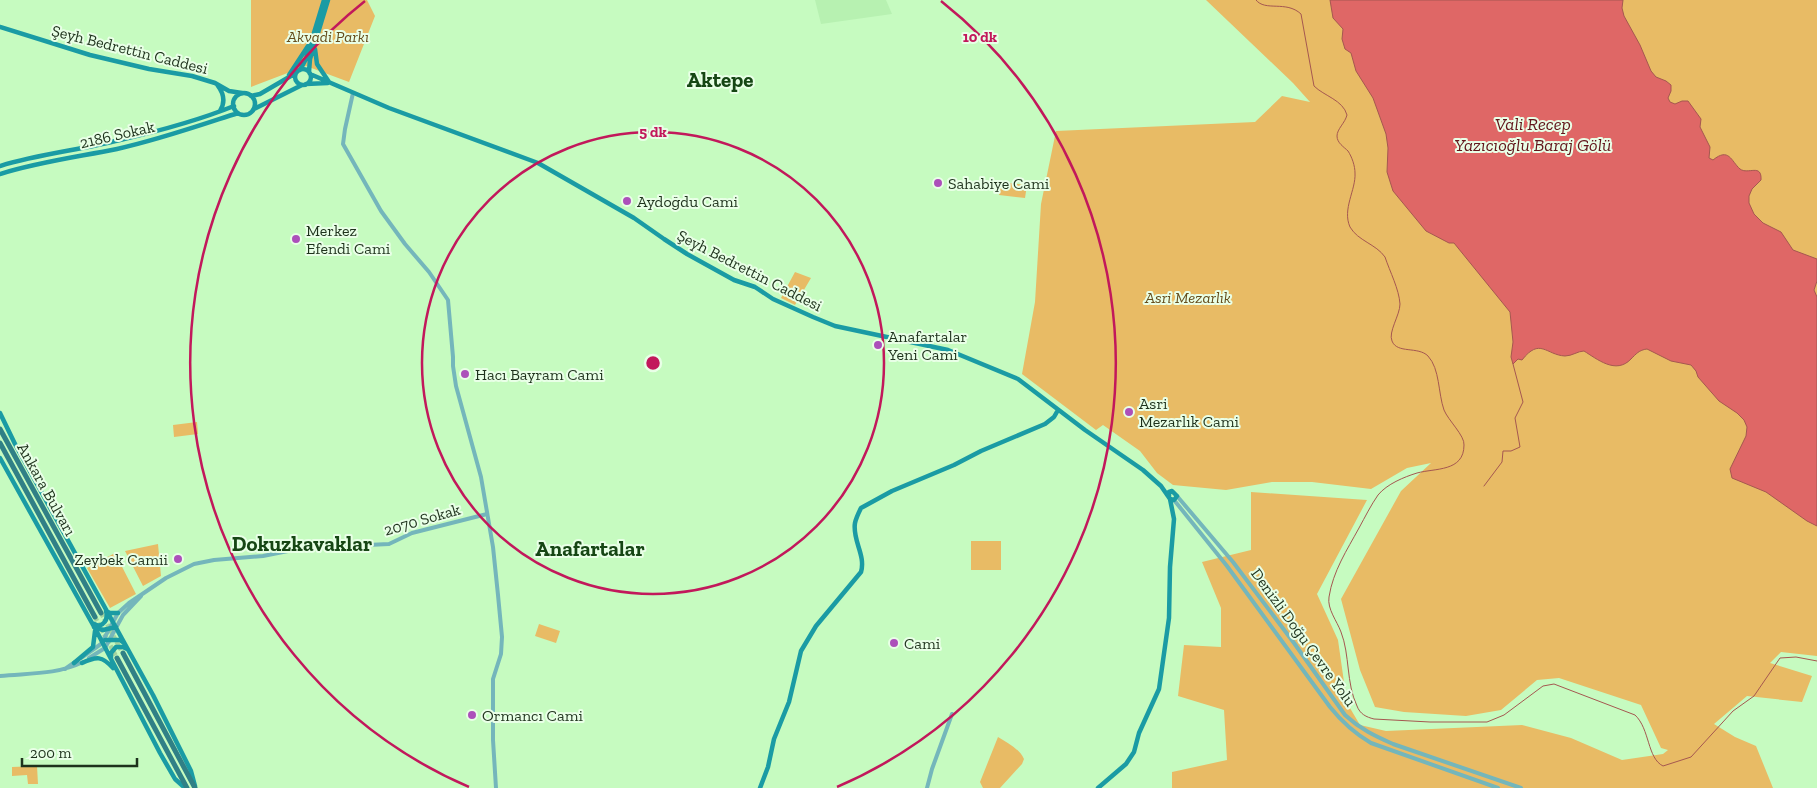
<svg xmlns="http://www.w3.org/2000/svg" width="1817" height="788" font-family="'Zilla Slab',serif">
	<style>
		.built { fill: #b7f1b1 }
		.green { fill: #e8bb65 }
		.water { fill: #df6766; stroke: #a55750 }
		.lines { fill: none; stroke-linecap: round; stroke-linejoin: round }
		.stream { stroke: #a55750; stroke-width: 1 }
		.secondary-tunnel { stroke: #a4d39f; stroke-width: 4.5; stroke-dasharray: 4.5 2; stroke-linecap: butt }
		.tertiary { stroke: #74b6bb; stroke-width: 4 }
		.secondary { stroke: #1a9ba4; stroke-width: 4.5 }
		.primary { stroke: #308086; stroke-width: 5 }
		.ring { fill: none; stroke: #c2185b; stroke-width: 2.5 }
		.poi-dot { fill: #ac50ba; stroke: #e9ffe7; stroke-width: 2 }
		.labels { text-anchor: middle; stroke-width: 4; stroke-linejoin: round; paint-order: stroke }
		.park-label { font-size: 16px; font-style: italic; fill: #654d1c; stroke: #e9ffe7 }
		.street-label { font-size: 16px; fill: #1e321c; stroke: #e9ffe7 }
		.poi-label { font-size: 16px; fill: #1e321c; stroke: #e9ffe7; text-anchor: start }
		.water-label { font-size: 18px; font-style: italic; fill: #62151a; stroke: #e9ffe7 }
		.district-label { font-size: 21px; font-weight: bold; fill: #164614; stroke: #e9ffe7 }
		.centre { fill: #c2185b; stroke: #e9ffe7; stroke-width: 2.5 }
		.ring-label { font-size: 15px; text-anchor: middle; font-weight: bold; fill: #c2185b; stroke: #e9ffe7; stroke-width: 4; stroke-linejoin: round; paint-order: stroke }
	</style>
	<rect width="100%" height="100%" fill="#c6fbc0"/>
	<path class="built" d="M 815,0 L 886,0 L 892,14 L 821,24 Z"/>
	<path class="green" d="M 251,0 L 367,0 L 375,16 L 349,82 L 306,66 L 251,87 Z
		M 1206,0 L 1817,0 L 1817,656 L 1781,652 L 1770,663 L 1812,676 L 1802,702 L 1747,696 L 1714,724 L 1735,737 L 1756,746 L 1773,788 L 1172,788 L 1172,772 L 1227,760 L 1224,710 L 1178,696 L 1184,645 L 1221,647 L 1221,608 L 1202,562 L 1251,550 L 1251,492 L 1367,500 L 1317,594 L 1338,640 L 1347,703 L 1360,725 L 1386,731 L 1522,725 L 1571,738 L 1622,760 L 1663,754 L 1668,750 L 1661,748 L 1641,705 L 1559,678 L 1537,680 L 1501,710 L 1466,716 L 1404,712 L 1375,707 L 1360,670 L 1341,599 L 1401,491 L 1431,463 L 1407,468 L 1371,489 L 1312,482 L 1272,482 L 1226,490 L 1173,485 L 1157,473 L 1140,451 L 1103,425 L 1096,430 L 1022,374 L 1035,302 L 1041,204 L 1056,131 L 1255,122 L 1282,96 L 1310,102 L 1293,83 Z
		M 1001,182 L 1027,185 L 1025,198 L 999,195 Z
		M 795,272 L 811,278 L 795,305 L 781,298 Z
		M 197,422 L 198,434 L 174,437 L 173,425 Z
		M 971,541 L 1001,541 L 1001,570 L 971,570 Z
		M 158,544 L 161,576 L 143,586 L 125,551 Z
		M 115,553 L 136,594 L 110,608 L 87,568 Z
		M 539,624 L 560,631 L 556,643 L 535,636 Z
		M 998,737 C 1007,743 1019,748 1024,759 L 1022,764 L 1000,788 L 983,788 L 980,782 Z
		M 37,766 L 38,784 L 28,784 L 27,775 L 12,776 L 12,767 Z"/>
	<path class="water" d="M 1330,0 L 1623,0 L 1622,8 L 1624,16 L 1640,45 L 1651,71 L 1656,77 L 1666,81 L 1671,85 L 1671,91 L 1668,98 L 1670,102 L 1675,104 L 1682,101 L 1688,101 L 1701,119 L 1700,127 L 1710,147 L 1709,158 L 1713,160 C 1729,147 1731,161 1740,169 C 1748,175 1762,163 1761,180 L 1752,189 L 1749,196 L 1749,203 L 1754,214 L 1763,223 L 1781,232 L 1793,250 L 1817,259 L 1817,281 L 1814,290 L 1817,297 L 1817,526 L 1807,521 L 1766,492 L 1732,478 L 1730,469 L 1746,436 L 1747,427 L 1744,420 L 1737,413 L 1719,401 L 1698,377 L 1696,371 L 1691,365 L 1671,361 L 1647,349 C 1639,350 1636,354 1631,359 C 1616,375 1597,359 1584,351 C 1578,351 1572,356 1565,356 C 1546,355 1540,337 1522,360 L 1518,359 L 1513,364 L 1511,357 L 1513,342 L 1510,312 L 1454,243 L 1449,243 L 1426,231 L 1393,191 L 1387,172 L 1388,148 L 1386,134 L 1373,98 L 1356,71 L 1351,53 L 1345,49 L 1342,39 L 1343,29 L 1333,18 Z"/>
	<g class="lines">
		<path class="stream" d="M 1256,0 C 1265,12 1286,0 1301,14 L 1314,86 C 1324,96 1343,100 1347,115 C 1345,123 1337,129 1337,136 C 1337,143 1344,147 1348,151 C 1352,157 1355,166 1355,173 C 1356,190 1342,209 1350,227 C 1358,241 1376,244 1385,257 C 1390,272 1399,289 1400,304 C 1400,315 1388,332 1392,341 C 1397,354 1418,346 1428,356 C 1440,369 1438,393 1444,410 C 1448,420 1465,436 1464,445 C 1464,472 1435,468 1417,473 C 1404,477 1387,484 1378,495 C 1371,505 1365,517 1359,528 C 1347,550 1333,571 1329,597 C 1327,609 1337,621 1341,632 C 1350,655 1346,683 1357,706 C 1360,714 1366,717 1374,719 L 1430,722 L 1487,722 L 1504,715 L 1543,686 L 1554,684 L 1635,715 C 1650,729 1647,758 1663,766 L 1691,757 L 1733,711 L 1754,696 L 1780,658 L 1796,657 L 1817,661
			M 1484,486 L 1502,462 L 1503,451 L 1511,451 L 1520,447 L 1515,418 L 1523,402 L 1513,364"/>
		<path class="secondary-tunnel" d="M 101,613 L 121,650
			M 95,617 L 117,658"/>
		<path class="tertiary" d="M 353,93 L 345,129 L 343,144 L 381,211 L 405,244 L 429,272 L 448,300 L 453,357 L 453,366 L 456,386 L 481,477 L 493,547 L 498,595 L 502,637 L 501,654 L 493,679 L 493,740 L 496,788
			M 1177,496 L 1233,562 L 1294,643 L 1345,715 C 1360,729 1375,736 1393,744 L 1521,788
			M 1174,500 L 1227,566 L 1330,707 C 1342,722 1354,733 1371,743 L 1498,788
			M 81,658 L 101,644 L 118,613 L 129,603 L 166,578 L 194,564 L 214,560 L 263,556 L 303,548 L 389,544 L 412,533 L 487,514
			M 89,658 L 105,648 L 123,615 L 141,596
			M 65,669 L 75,662
			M 0,676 C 29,673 56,675 83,662
			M 927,788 L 932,769 L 952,714"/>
		<path class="secondary" d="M 0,27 L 90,55 L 149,69 L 192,76 L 215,83 L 229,91 L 242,93
			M 315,49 L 317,64 L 329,82
			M295 77a8 8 0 1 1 16 0a8 8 0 1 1-16 0Z
			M 300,70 L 306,59 L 324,0
			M 309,72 L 310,59 L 328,0
			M 310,74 L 389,108 L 538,163 L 634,218 L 664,239 L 687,254 L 734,280 L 755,287 L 773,299 L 813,317 L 835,326 L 948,350 L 1018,379 L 1085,430 L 1143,470 L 1161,486 L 1170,499 L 1174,519 L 1170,567 L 1169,618 L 1159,689 L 1139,733 L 1134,752 L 1126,764 L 1098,788
			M 289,75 L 308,46
			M 306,84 L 328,83
			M 218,86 C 224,94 225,103 220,111
			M233 104a11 11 0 1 1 22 0a11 11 0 1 1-22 0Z
			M 251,96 L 260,94 L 296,73
			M 254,109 L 302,85
			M 0,166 C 39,154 80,150 120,140 C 159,131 197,121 234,106
			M 0,174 C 38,162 77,157 117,149 C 158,140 198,126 238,113
			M 0,413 L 15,444 L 153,695 L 191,771 L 195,786
			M 0,458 L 97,632 L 160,753 L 175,779 L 185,788
			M 1169,497 L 1169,492 L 1172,491 L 1177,496 L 1174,500 L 1170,499
			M 92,623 L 99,626 C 106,623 108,618 106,611 L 110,613 L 118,613
			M 94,627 L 103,630 L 116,627
			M 105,640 L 120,640 L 124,643
			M 111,658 L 111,653 L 116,647 L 123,647 L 127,649
			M 74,663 L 93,647 L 95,631
			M 82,663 C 97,656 102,656 113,668
			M 760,788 L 768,767 L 774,739 L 789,702 L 801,651 L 816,626 L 861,572 C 866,555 852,540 855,523 C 856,518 859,512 861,508 L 892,491 L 954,465 L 981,451 L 1045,424 L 1054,417 L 1058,410"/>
		<path class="primary" d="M 0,429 L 101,613
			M 0,443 L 95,617
			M 123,653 L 195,788
			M 117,658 L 187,788"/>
	</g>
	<g class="ring">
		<circle cx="653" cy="363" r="231"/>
		<path d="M469 787A462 462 0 0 1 365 1M941 1A462 462 0 0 1 837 787"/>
	</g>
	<g class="poi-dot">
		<circle cx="938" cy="183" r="5"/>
		<circle cx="627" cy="201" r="5"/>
		<circle cx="296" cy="239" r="5"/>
		<circle cx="878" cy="345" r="5"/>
		<circle cx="465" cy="374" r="5"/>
		<circle cx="1129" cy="412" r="5"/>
		<circle cx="178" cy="559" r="5"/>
		<circle cx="894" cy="643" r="5"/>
		<circle cx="472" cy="715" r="5"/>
	</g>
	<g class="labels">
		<g class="park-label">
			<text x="328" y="42">Akvadi Parkı</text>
			<text x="1188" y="303">Asri Mezarlık</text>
		</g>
		<g class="street-label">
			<text transform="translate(130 49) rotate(14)" y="6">Şeyh Bedrettin Caddesi</text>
			<text transform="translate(117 134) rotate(-13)" y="6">2186 Sokak</text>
			<text transform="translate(750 270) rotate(27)" y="6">Şeyh Bedrettin Caddesi</text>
			<text transform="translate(47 489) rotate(61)" y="6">Ankara Bulvarı</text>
			<text transform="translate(422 519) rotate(-16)" y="6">2070 Sokak</text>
			<text transform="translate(1304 637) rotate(54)" y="6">Denizli Doğu Çevre Yolu</text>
		</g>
		<g class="poi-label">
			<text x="948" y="189">Sahabiye Cami</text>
			<text x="637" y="207">Aydoğdu Cami</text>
			<text x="306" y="236">Merkez<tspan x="306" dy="18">Efendi Cami</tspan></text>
			<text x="888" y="342">Anafartalar<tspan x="888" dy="18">Yeni Cami</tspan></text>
			<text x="475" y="380">Hacı Bayram Cami</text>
			<text x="1139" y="409">Asri<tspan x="1139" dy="18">Mezarlık Cami</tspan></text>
			<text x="168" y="565" text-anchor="end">Zeybek Camii</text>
			<text x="904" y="649">Cami</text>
			<text x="482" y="721">Ormancı Cami</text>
		</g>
		<g class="water-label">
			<text x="1533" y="130">Vali Recep<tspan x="1533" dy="21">Yazıcıoğlu Baraj Gölü</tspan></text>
		</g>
		<g class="district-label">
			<text x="720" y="87">Aktepe</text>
			<text x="302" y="551">Dokuzkavaklar</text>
			<text x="590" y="556">Anafartalar</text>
		</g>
	</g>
	<circle cx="653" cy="363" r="8" class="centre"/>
	<g class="ring-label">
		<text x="980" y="42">10 dk</text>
		<text x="653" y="137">5 dk</text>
	</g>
	<path d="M22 758v8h115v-8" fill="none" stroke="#1e321c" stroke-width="2.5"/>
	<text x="30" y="758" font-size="15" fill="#1e321c" stroke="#e9ffe7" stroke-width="4" paint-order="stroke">200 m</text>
</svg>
